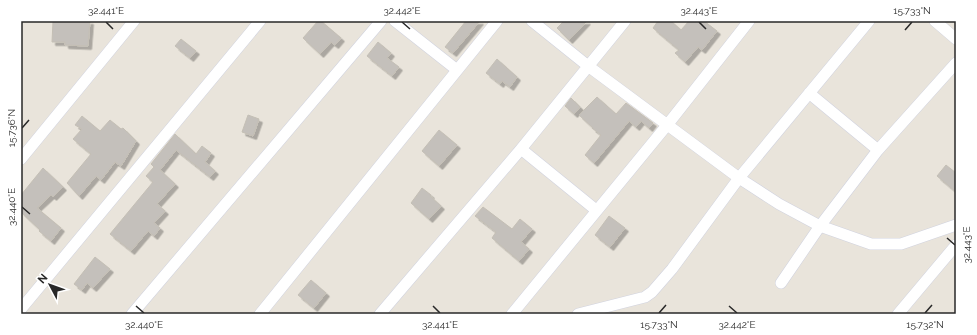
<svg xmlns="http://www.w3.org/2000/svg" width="977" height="335" font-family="Raleway,sans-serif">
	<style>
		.building { fill: #c4c0bb; stroke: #c4bfb5; filter: url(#shadow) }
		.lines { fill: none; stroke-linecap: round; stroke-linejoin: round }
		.street-casing { stroke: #d1d3df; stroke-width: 12 }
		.street { stroke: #fff; stroke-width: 11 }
		.ticks { fill: none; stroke: #282828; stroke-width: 1.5 }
		.neatline { fill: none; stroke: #282828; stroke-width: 1.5 }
		.ticks-label { font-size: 10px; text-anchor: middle; fill: #282828 }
	</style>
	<defs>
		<filter id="shadow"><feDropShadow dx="3.5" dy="3.5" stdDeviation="0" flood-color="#0004"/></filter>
	</defs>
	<rect width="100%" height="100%" fill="#e9e4db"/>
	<path class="building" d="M 53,21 L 90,21 L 88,46 L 65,45 L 65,42 L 52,42 Z
		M 318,21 L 321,21 L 341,38 L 335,45 L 331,42 L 320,54 L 303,38 Z
		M 466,21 L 480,21 L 453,53 L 445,47 Z
		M 564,21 L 587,21 L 569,40 L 557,28 Z
		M 658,21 L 671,21 L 681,30 L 689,21 L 704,21 L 717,31 L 702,50 L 698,47 L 685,62 L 675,53 L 679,50 L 653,28 Z
		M 181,39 L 196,51 L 190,58 L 175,46 Z
		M 378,42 L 391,53 L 387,58 L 399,67 L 392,76 L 367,56 Z
		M 497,59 L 517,77 L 510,87 L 502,81 L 500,84 L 486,73 Z
		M 597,97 L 616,114 L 626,103 L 653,123 L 649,128 L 641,121 L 636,127 L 629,121 L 594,163 L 585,155 L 601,135 L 592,128 L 593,128 L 579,115 Z
		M 571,98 L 580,107 L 574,114 L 565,106 Z
		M 248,115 L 259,119 L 253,136 L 242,132 Z
		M 82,116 L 100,131 L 110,120 L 121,129 L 123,128 L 136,141 L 121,166 L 115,162 L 101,180 L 96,176 L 79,196 L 67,183 L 91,154 L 73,139 L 82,129 L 75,125 Z
		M 439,130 L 457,145 L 439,166 L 422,151 Z
		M 175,134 L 196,154 L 202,146 L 211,153 L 205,162 L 215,171 L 210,177 L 176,150 L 160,170 L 175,184 L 157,204 L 165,211 L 154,223 L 160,228 L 154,236 L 148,231 L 131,251 L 110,234 L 153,182 L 146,176 L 154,167 L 151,164 Z
		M 946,165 L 956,173 L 956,192 L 937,176 Z
		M 43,168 L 63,187 L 53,197 L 51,195 L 37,208 L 61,228 L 51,241 L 39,231 L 40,230 L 21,212 L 21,195 Z
		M 422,188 L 431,195 L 430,196 L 441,206 L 429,219 L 411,203 Z
		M 483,207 L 512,229 L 520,219 L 532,229 L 521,242 L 529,249 L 519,261 L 492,238 L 496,232 L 475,216 Z
		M 609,216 L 625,228 L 610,247 L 595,235 Z
		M 95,257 L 110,269 L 93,288 L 87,283 L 82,290 L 74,284 Z
		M 311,280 L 326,293 L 314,308 L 298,295 Z"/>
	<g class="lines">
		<defs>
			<path id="street" d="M 395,21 L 457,70
				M 532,21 L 588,66 L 739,178 L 779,204 L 820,226 L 871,244 L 901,244 L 956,225
				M 935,21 L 956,39
				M 809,93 L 878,150
				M 521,149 L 596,210
				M 21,159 L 134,21
				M 781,283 L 820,226 L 878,150 L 956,63
				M 21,309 L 260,21
				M 132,314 L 381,21
				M 260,314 L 497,21
				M 380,314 L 521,149 L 625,21
				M 512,314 L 668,124 L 749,21
				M 578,314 L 645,297 L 652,292 L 672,269 L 739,178 L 869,21
				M 898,314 L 956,245"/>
		</defs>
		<use href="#street" class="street-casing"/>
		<use href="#street" class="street"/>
	</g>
	<path class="ticks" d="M 106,22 L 113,29M 402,22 L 410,29M 699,22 L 706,29M 905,30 L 912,22M 22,128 L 29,120M 22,207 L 30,214M 947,238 L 955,245M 136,306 L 144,313M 433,306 L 440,313M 729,306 L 737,313M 659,313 L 666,305M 925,313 L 932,305"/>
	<rect width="977" height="335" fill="none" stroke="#ffffff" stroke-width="44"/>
	<g transform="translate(50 285) rotate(311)" stroke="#ffffff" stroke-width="3" paint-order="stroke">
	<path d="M0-3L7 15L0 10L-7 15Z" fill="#282828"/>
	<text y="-6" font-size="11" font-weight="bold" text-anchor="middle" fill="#282828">N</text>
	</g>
	<rect x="22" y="22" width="933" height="291" class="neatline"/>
	<g class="ticks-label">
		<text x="106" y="14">32.441°E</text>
		<text x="402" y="14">32.442°E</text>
		<text x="699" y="14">32.443°E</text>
		<text x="912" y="14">15.733°N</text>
		<text transform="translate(11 128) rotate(-90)" y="4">15.736°N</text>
		<text transform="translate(11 207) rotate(-90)" y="4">32.440°E</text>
		<text transform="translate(966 245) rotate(-90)" y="4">32.443°E</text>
		<text x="144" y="328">32.440°E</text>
		<text x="440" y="328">32.441°E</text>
		<text x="659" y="328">15.733°N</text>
		<text x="737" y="328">32.442°E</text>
		<text x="925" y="328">15.732°N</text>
	</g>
</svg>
